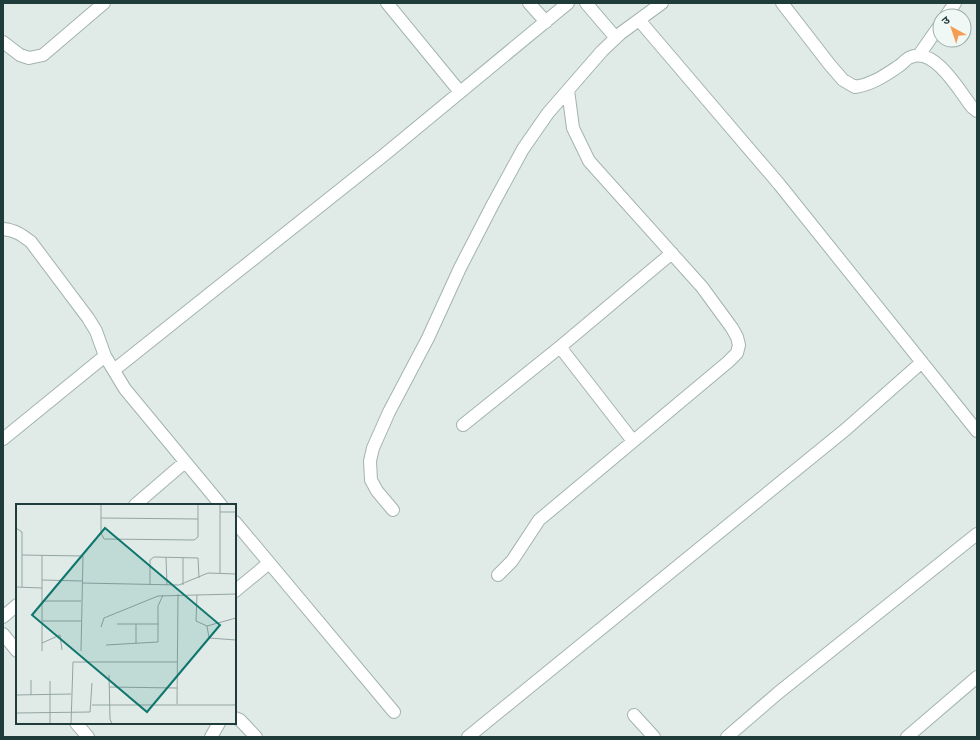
<svg xmlns="http://www.w3.org/2000/svg" width="980" height="740" font-family="'Source Sans 3','Noto Sans Devanagari',sans-serif">
	<style>
		.lines { fill: none; stroke-linecap: round; stroke-linejoin: round }
		.minor-casing { stroke: #a3b3b0; stroke-width: 14 }
		.minor { stroke: #fff; stroke-width: 12 }
		.inset-road { fill: none; stroke: #93a5a2; stroke-width: 1 }
		.view { fill: #0f766e; fill-opacity: 0.15; stroke: #0f766e; stroke-width: 2 }
		.inset-edge { fill: none; stroke: #203c3a; stroke-width: 2 }
	</style>
	<rect width="100%" height="100%" fill="#e0ebe8"/>
	<g class="lines">
		<defs>
			<path id="minor" d="M 387,3 L 460,92
				M 529,3 L 546,22
				M 586,3 L 616,38
				M 782,3 L 830,65 L 843,80 L 855,87 C 873,84 884,76 899,66 C 903,63 907,58 911,57 C 935,47 960,92 972,107 L 977,111
				M 946,16 L 955,3
				M 639,20 L 779,184 L 977,431
				M 3,42 L 20,55 L 29,58 L 43,55 L 104,3
				M 919,55 L 940,25
				M 3,229 C 15,230 22,235 31,242 L 88,318 L 96,331 L 105,356 L 125,389 L 221,505
				M 560,347 L 633,441
				M 114,370 L 384,155 L 568,3
				M 463,425 L 560,347 L 672,253
				M 3,439 L 105,356
				M 135,505 L 185,462
				M 393,510 L 377,491 L 371,480 L 370,461 L 373,448 L 389,412 L 428,338 L 460,268 L 493,204 L 523,149 L 548,113 L 602,51 L 621,33 L 662,3
				M 235,522 L 394,712
				M 498,575 L 512,561 L 539,520 L 728,362 L 737,353 L 739,345 L 737,337 L 732,328 L 702,287 L 589,161 L 573,128 L 568,90
				M 235,591 L 269,563
				M 3,617 L 17,605
				M 3,634 L 17,651
				M 634,715 L 654,737
				M 235,718 L 240,720 L 256,737
				M 76,723 L 88,737
				M 211,737 L 219,723
				M 468,737 L 845,430 L 922,362
				M 727,737 L 778,693 L 977,534
				M 907,737 L 977,677"/>
		</defs>
		<use href="#minor" class="minor-casing"/>
		<use href="#minor" class="minor"/>
	</g>
	<g transform="translate(16 504)">
		<rect width="220" height="220" fill="#e0ebe8"/>
		<path class="inset-road" d="M 85,0 L 85,29 L 88,35 L 178,36 L 182,33 L 182,0M 204,8 L 220,8M 85,14 L 182,15M 0,24 L 6,28 L 6,83M 6,51 L 67,52 L 65,147M 26,51 L 26,147M 150,53 L 151,81M 167,53 L 167,81M 204,69 L 204,0M 26,76 L 66,77M 66,79 L 163,81 L 192,69 L 220,70M 134,81 L 134,56 L 138,53 L 182,54 L 183,74M 0,83 L 26,84M 181,91 L 180,117 L 191,122 L 193,134 L 220,136M 26,97 L 65,97M 26,117 L 65,117M 101,120 L 143,120M 191,122 L 220,114M 85,123 L 88,114 L 142,92 L 220,90M 26,139 L 44,131 L 46,146M 120,139 L 120,120M 90,141 L 142,138 L 142,102 L 147,91M 93,171 L 94,215 L 96,220M 15,176 L 15,191M 93,183 L 161,184M 0,191 L 55,190M 161,200 L 162,90M 76,201 L 220,201M 0,209 L 74,208 L 76,179M 34,220 L 34,177M 55,220 L 57,158 L 161,158"/>
		<path class="view" d="M 89,24 L 204,121 L 131,208 L 16,111 Z"/>
		<rect width="220" height="220" class="inset-edge"/>
	</g>
	<rect width="980" height="740" fill="none" stroke="#203c3a" stroke-width="8"/>
	<g transform="translate(952 28) rotate(320)"><circle r="19" fill="#f0f8f5" stroke="#9dadaa"/>
	<path d="M0-3L7 15L0 10L-7 15Z" fill="#f69d53"/>
	<text y="-6" font-size="11" font-weight="bold" text-anchor="middle" fill="#203c3a">उ</text>
	</g>
</svg>
